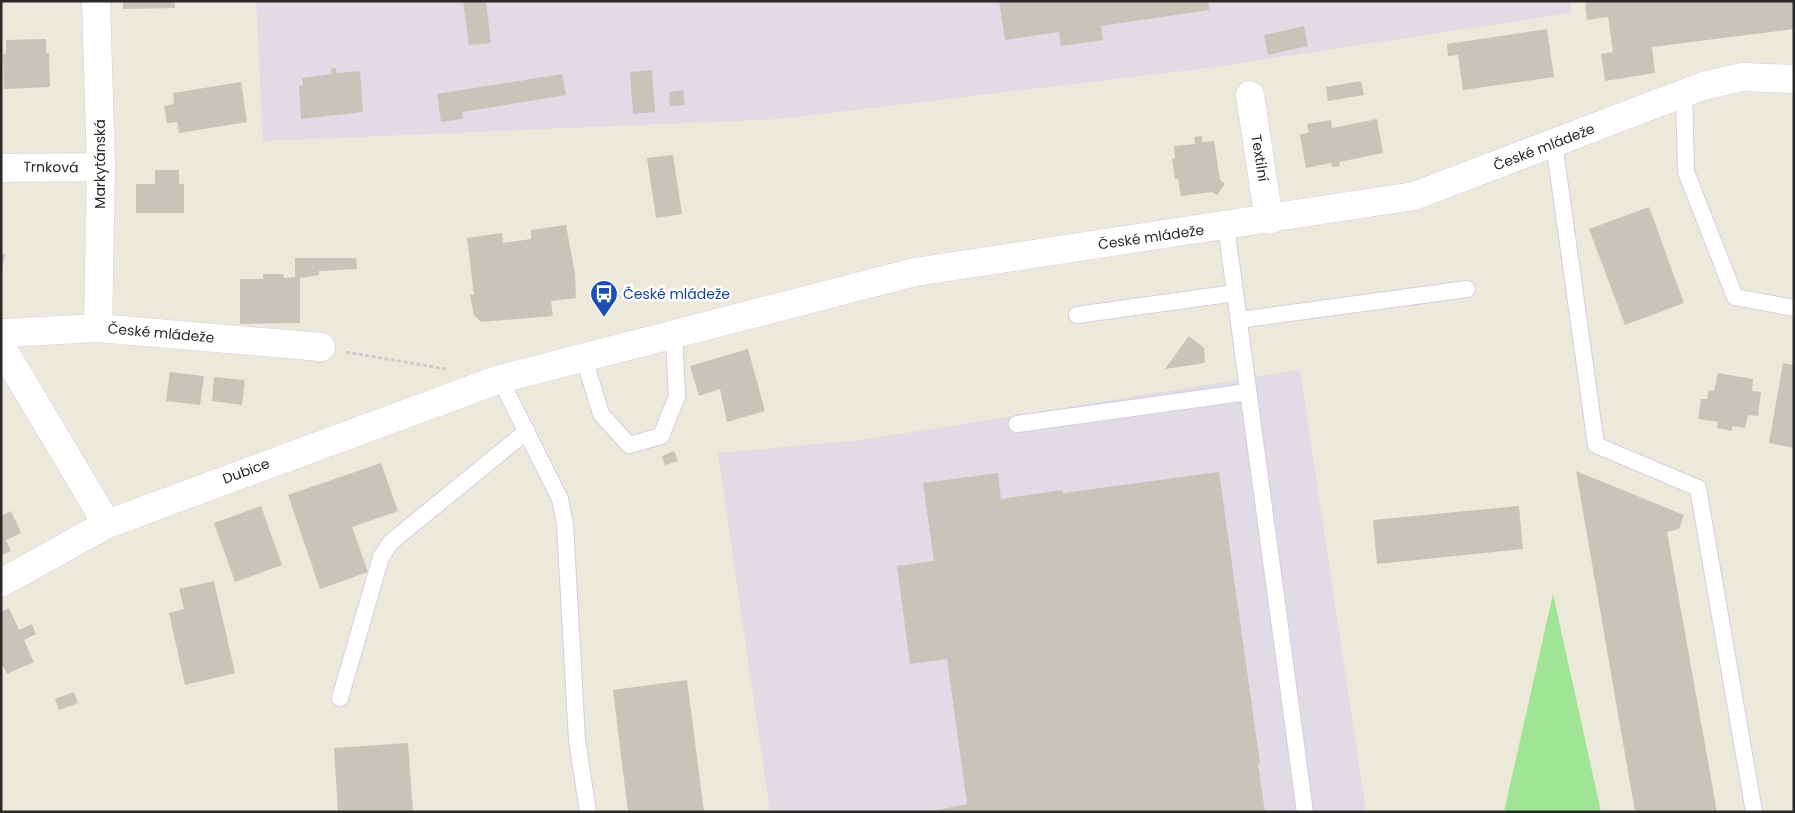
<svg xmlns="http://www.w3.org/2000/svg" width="1795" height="813" font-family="Poppins,sans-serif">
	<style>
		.industrial { fill: #e0dbe4 }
		.green { fill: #9fe595 }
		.building { fill: #c7c5ba }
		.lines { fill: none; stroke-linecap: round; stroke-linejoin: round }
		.lane-casing { stroke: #d0d0e3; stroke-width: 18 }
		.street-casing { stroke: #d0d0e3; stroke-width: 29 }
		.secondary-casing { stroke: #d0d0e3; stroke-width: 29 }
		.path { stroke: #ccc; stroke-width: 3; stroke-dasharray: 4 2.5; stroke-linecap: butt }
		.lane { stroke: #fff; stroke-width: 16 }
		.street { stroke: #fff; stroke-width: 28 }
		.secondary { stroke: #fff; stroke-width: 28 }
		.labels { text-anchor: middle; stroke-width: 5; stroke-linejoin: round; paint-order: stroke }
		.street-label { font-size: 14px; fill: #292929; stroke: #fff }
		.transit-label { font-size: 14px; fill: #164399; stroke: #fff; text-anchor: start }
	</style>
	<rect width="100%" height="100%" fill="#ece8da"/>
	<path class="industrial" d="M 256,1 L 1571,1 L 1571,13 L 1208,68 L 779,119 L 263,141 Z
		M 1300,370 L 1366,812 L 770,812 L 718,453 L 862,440 Z"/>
	<path class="green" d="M 1553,594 L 1601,812 L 1504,812 Z"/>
	<path class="building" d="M 123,1 L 175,1 L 175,8 L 123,9 Z
		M 463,1 L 486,1 L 491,43 L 469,45 Z
		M 999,1 L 1208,1 L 1209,10 L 1101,26 L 1103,40 L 1061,46 L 1059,32 L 1005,40 Z
		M 1585,1 L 1794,1 L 1794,29 L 1652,47 L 1655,73 L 1605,81 L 1601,54 L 1613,52 L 1608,17 L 1587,20 Z
		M 1304,26 L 1308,46 L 1268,55 L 1264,35 Z
		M 1547,29 L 1554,77 L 1463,90 L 1458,55 L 1448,56 L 1447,44 Z
		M 46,39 L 46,53 L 49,53 L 50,87 L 4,89 L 3,54 L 6,54 L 6,40 Z
		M 336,68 L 336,73 L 360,71 L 363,112 L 301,119 L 299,86 L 303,85 L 302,78 L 332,74 L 331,69 Z
		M 652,70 L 655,112 L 633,114 L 630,72 Z
		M 562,74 L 566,95 L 462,112 L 463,119 L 441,122 L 437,94 Z
		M 1361,81 L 1364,95 L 1328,101 L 1326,87 Z
		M 241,82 L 247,122 L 179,133 L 177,122 L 167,123 L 164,106 L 174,104 L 173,93 Z
		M 683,90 L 685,105 L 670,106 L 669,92 Z
		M 1377,119 L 1383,153 L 1339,162 L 1340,166 L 1332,167 L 1331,163 L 1306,168 L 1300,135 L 1309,132 L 1307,124 L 1331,120 L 1332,128 Z
		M 1202,136 L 1202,142 L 1214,141 L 1220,180 L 1225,184 L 1217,195 L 1212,192 L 1181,196 L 1178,179 L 1175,179 L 1172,159 L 1175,158 L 1174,146 L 1195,144 L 1194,137 Z
		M 673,155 L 682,214 L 656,218 L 647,158 Z
		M 155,170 L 179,170 L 179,184 L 184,184 L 184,213 L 136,213 L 136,184 L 155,184 Z
		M 1649,207 L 1684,303 L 1625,325 L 1589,229 Z
		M 566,225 L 575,274 L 576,298 L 551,301 L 553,316 L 481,322 L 474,315 L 470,295 L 474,295 L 467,238 L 502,233 L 503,243 L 531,239 L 531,230 Z
		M 1,254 L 5,254 L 2,271 L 1,271 Z
		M 295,258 L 356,258 L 357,269 L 319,271 L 319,275 L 300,278 L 300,323 L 240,324 L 240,279 L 263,279 L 263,274 L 283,274 L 284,278 L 295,277 Z
		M 1189,336 L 1204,348 L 1205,363 L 1165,369 Z
		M 748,349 L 765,411 L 727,422 L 720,389 L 699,396 L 690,366 Z
		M 1783,363 L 1794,365 L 1794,448 L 1769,443 Z
		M 170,372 L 204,376 L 200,405 L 166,401 Z
		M 1718,373 L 1753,379 L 1752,391 L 1761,392 L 1758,416 L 1748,415 L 1745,428 L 1732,426 L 1732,431 L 1717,428 L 1718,422 L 1698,419 L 1701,399 L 1707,399 L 1709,390 L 1714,391 Z
		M 214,377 L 245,380 L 242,405 L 212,401 Z
		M 674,451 L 678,461 L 665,465 L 662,456 Z
		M 381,463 L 398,511 L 352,527 L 368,572 L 320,589 L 288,495 Z
		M 1576,471 L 1684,515 L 1679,529 L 1667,532 L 1717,812 L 1635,812 Z
		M 1219,472 L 1260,763 L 1258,764 L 1265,812 L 938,812 L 938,810 L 967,804 L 947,659 L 910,664 L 897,566 L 934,561 L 923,483 L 998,473 L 1001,499 L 1062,490 L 1063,493 Z
		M 261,506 L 282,565 L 235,582 L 214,523 Z
		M 1519,506 L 1523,549 L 1377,564 L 1373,520 Z
		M 11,511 L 21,533 L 6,540 L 11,551 L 1,555 L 1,516 Z
		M 214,581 L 235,673 L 185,685 L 169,613 L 184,609 L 179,589 Z
		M 9,608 L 19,630 L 32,624 L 36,634 L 24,640 L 34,662 L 7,674 L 1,662 L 1,612 Z
		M 687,680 L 704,812 L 628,812 L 613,690 Z
		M 74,692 L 78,703 L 59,710 L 55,699 Z
		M 408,743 L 413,812 L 338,812 L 334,748 Z"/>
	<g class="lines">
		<defs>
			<path id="lane" d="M 1684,93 L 1686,172 L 1735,297 L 1794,308
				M 1554,143 L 1596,445 L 1698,488 L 1754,812
				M 1226,226 L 1305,812
				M 1077,315 L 1235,293
				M 1239,320 L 1467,289
				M 584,358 L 601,414 L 629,445 L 661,436 L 677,396 L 674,334
				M 500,379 L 560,499 L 565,524 L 577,740 L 588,812
				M 1017,424 L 1248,392
				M 340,698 L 381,557 L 391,542 L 527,431"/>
			<path id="street" d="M 96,1 L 101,167 L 98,328
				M 1250,95 L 1269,220
				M 1,168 L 101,167
				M 1,333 L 98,328 L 321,347
				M 1,346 L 107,524"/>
			<path id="secondary" d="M 1,583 L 107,524 L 500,379 L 915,272 L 1414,196 L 1703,86 L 1742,77 L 1794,79"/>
		</defs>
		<use href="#lane" class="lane-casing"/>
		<use href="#street" class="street-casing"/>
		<use href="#secondary" class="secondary-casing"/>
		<path class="path" d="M 346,352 L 446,369"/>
		<use href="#lane" class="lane"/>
		<use href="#street" class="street"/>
		<use href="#secondary" class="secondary"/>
	</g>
	<defs>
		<symbol id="bus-pin" viewBox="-11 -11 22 30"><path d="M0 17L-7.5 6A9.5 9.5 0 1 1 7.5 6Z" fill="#1a4fb4" stroke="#fff"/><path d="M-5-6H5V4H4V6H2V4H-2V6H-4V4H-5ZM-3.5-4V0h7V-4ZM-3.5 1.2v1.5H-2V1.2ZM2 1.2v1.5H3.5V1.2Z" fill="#fff"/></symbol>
	</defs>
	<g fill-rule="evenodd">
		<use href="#bus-pin" x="588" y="278" width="32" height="43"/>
	</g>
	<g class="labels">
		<g class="street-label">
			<text transform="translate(1544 147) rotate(-21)" y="5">České mládeže</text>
			<text transform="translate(1260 158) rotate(81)" y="5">Textilní</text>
			<text transform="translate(100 164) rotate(-90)" y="5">Markytánská</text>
			<text transform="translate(51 167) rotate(1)" y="5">Trnková</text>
			<text transform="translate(1151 237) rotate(-8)" y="5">České mládeže</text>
			<text transform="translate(161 333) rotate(5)" y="5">České mládeže</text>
			<text transform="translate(246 471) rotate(-20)" y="5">Dubice</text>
		</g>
		<g class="transit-label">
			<text x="623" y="299">České mládeže</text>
		</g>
	</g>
	<rect width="1795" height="813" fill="none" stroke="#292929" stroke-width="5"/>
</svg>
